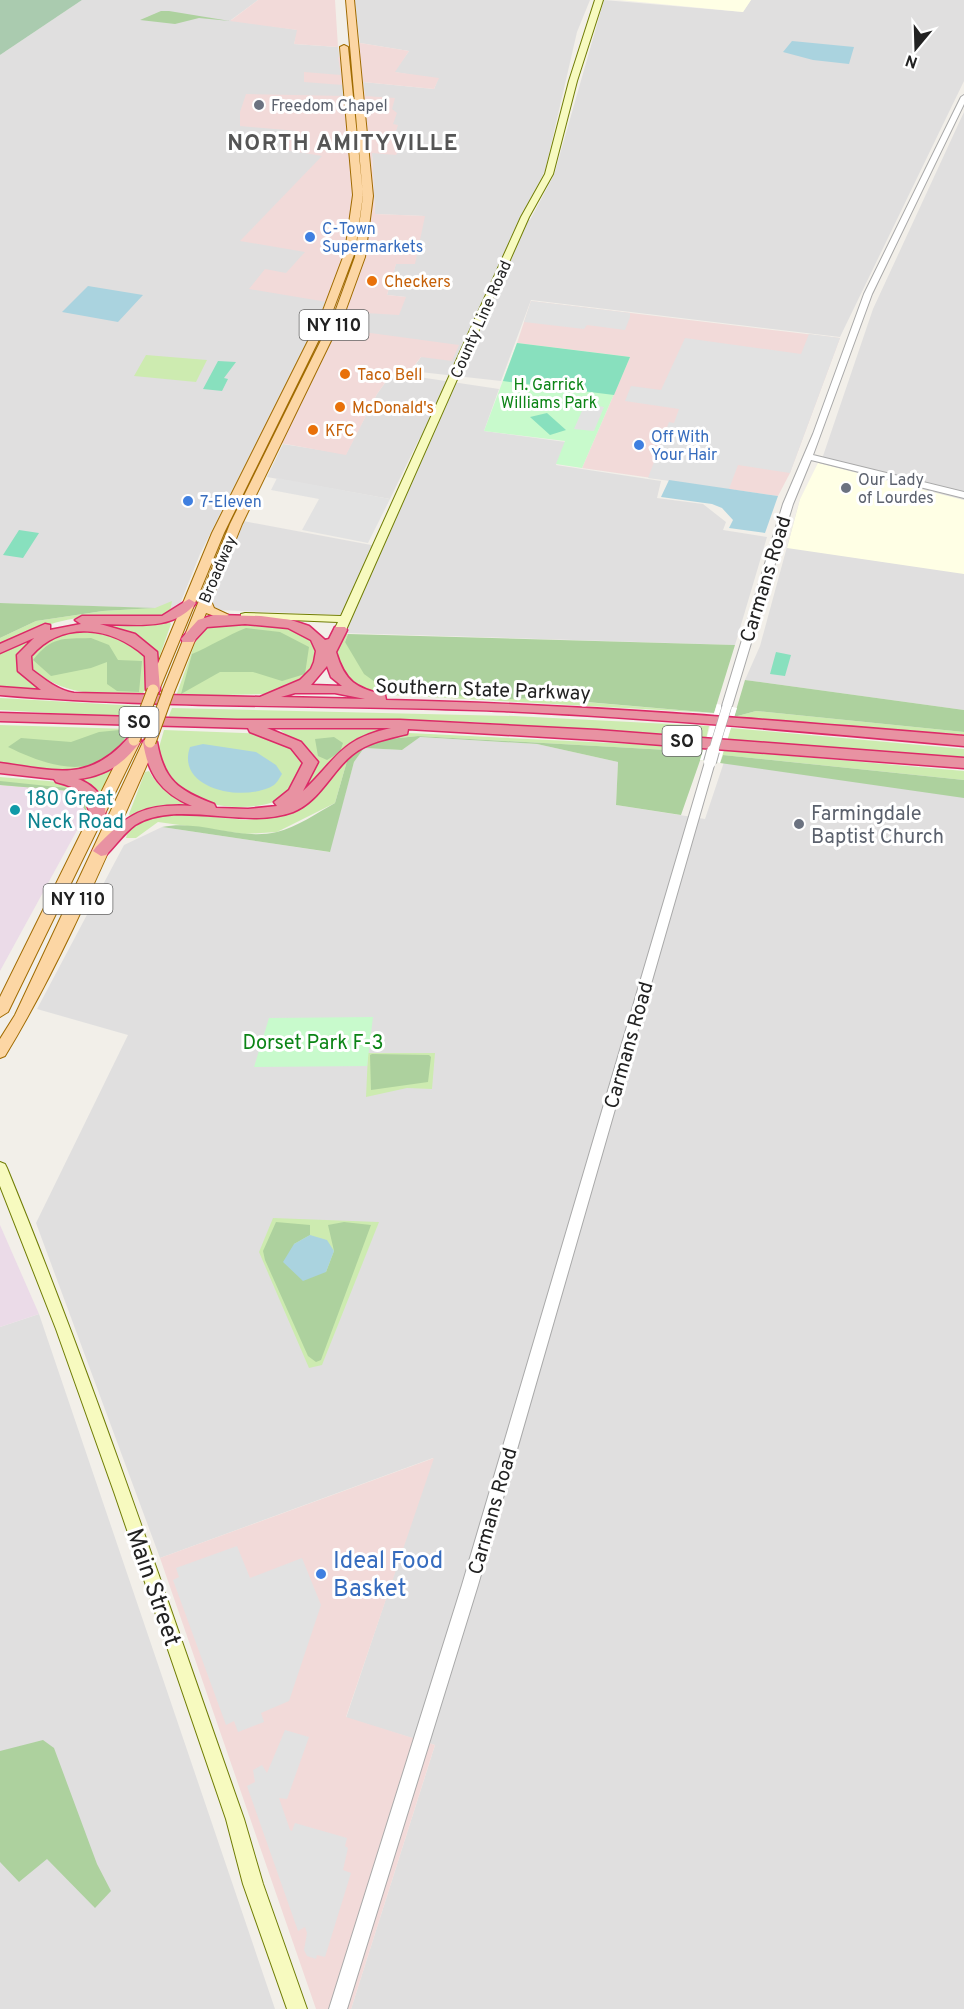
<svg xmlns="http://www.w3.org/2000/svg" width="964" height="2009" font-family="Overpass,sans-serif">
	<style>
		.residential { fill: #e0dfdf }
		.commercial { fill: #f2dad9 }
		.industrial { fill: #ebdbe8 }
		.education { fill: #ffffe5 }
		.grass { fill: #cdebb0 }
		.forest { fill: #add19e }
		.cemetery { fill: #aacbaf }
		.park { fill: #c8facc }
		.pitch { fill: #88e0be }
		.parking { fill: #e2e2e2 }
		.water { fill: #aad3df }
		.pier { fill: #fff }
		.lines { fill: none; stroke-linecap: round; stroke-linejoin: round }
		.tertiary-casing { stroke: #a9a9a9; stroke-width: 2 }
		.secondary-casing { stroke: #707d05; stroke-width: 2 }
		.primary-casing { stroke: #a06b00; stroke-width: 2 }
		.motorway-casing { stroke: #dc2a67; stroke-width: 3 }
		.tertiary { fill: #fff; fill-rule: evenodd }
		.secondary { fill: #f7fabf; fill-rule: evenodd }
		.primary { fill: #fcd6a4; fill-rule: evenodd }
		.motorway { fill: #e892a2; fill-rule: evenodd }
		.tertiary-bridge-far1-casing { stroke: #a9a9a9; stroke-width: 10; stroke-linecap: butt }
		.tertiary-bridge-casing { stroke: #a9a9a9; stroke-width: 14; stroke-linecap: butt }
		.primary-bridge-casing { stroke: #a06b00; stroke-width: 13; stroke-linecap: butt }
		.tertiary-bridge-far1 { stroke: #fff; stroke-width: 9 }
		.tertiary-bridge { stroke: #fff; stroke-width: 12 }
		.primary-bridge { stroke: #fcd6a4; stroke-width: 11 }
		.worship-dot { fill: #6b7280; stroke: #fff; stroke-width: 2 }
		.shop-dot { fill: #3f7fe0; stroke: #fff; stroke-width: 2 }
		.food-dot { fill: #e8710a; stroke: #fff; stroke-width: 2 }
		.culture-dot { fill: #0f9aa8; stroke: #fff; stroke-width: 2 }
		.labels { text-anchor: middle; stroke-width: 6; stroke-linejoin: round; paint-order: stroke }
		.far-worship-label { font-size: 16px; fill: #5b616d; stroke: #fff; text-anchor: start }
		.far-shop-label { font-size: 16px; fill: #366cbe; stroke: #fff; text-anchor: start }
		.far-food-label { font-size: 16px; fill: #c56008; stroke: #fff; text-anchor: start }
		.far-street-label { font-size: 16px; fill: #222; stroke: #fff }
		.far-park-label { font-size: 16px; fill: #0c8416; stroke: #fff }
		.shield { fill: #fff; stroke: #646464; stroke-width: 1.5 }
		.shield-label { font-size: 18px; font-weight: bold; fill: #222 }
		.street-label { font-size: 20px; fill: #222; stroke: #fff }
		.culture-label { font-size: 20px; fill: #0d838f; stroke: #fff; text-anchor: start }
		.worship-label { font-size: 20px; fill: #5b616d; stroke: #fff; text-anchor: start }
		.park-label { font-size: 20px; fill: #0c8416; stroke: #fff }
		.far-district-label { font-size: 22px; font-weight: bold; letter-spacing: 1.5px; fill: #555; stroke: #fff }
		.near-shop-label { font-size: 24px; fill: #366cbe; stroke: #fff; text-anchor: start }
		.near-street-label { font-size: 24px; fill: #222; stroke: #fff }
	</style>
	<rect width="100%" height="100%" fill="#f2efe9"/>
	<path class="residential" d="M 82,0 L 258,0 L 231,20 L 298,30 L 294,44 L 338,47 L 345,96 L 282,148 L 322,155 L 345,258 L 314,328 L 200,554 L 178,609 L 0,603 L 0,55 Z
		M 354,0 L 590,0 L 577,32 L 545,171 L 520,219 L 530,220 L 554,175 L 604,0 L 743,12 L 751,0 L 964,0 L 964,81 L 840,337 L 531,300 L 501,381 L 411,371 L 421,357 L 340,329 L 349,312 L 406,297 L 387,295 L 396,263 L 424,216 L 375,214 L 372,153 L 394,137 L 397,125 L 393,125 L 365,96 L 363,82 L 434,89 L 438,79 L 394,72 L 409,51 L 360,43 Z
		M 964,112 L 964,710 L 745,680 L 760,646 L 800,499 L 823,456 L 873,309 Z
		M 392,373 L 499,389 L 484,431 L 566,442 L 556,465 L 661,481 L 657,498 L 703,504 L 726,522 L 723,530 L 767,537 L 735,645 L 344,633 L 351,615 L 215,610 L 210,605 L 243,521 L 382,547 L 430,440 L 419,439 L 390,499 L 267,477 L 283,444 L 346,454 L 377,394 Z
		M 419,737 L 537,744 L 618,762 L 616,805 L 705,819 L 725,759 L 964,794 L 964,2009 L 351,2009 L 435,1745 L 346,1718 L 433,1458 L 160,1558 L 36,1223 L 128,1035 L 37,1009 L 124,845 L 162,827 L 329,852 L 354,762 L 364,748 L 402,750 Z
		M 39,1314 L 275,2009 L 0,2009 L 0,1327 Z"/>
	<path class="commercial" d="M 258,0 L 335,0 L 338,47 L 294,44 L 297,30 L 230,21 Z
		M 360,43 L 409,51 L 395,72 L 439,78 L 434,89 L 363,82 L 365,96 L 395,98 L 392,109 L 397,113 L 393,124 L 398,125 L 394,137 L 403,142 L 396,155 L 372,153 L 375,214 L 425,216 L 415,264 L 396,264 L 387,295 L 406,297 L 399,315 L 349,312 L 341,329 L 459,345 L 452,361 L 421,357 L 407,375 L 392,373 L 377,394 L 346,455 L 258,439 L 327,302 L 249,289 L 265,269 L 286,273 L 305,252 L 240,241 L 322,156 L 281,149 L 298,131 L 240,126 L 240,112 L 246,94 L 345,96 L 343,85 L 304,82 L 304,72 L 341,75 L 338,57 L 360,59 Z
		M 531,301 L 840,338 L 790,473 L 778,496 L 582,468 L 630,357 L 517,343 Z
		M 434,1458 L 346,1717 L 435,1745 L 351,2009 L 316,2009 L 160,1558 Z"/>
	<path class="industrial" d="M 0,785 L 72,791 L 87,812 L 0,971 Z
		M 0,1225 L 39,1314 L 0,1327 Z"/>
	<path class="education" d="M 619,0 L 751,0 L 743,12 Z
		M 818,463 L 964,500 L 964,574 L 787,548 L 800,499 Z"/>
	<path class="grass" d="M 146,355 L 207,360 L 196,382 L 134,376 Z
		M 172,601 L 170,612 C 147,624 118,613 92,616 C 58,619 30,630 0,646 L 0,638 L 36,621 L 103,611 L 155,608 Z
		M 86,621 L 156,624 L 169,621 L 171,624 L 159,658 L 156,659 L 151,648 C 105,632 55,604 20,656 L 43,690 L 0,687 L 0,652 L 40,632 Z
		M 220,623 C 242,623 303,620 315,643 C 318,649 318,659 319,666 L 290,688 L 266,694 L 176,696 L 199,632 L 208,624 Z
		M 88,631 L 124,639 L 145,655 L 148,680 L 142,696 C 100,694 60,697 29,665 L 31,651 L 60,633 Z
		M 342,634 L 348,634 L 345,642 L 510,699 L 537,698 L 714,713 L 374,694 L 350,684 L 336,655 Z
		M 0,698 L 138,706 L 134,718 L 0,710 Z
		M 172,708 L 514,716 L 709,726 L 706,739 L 474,722 L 168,718 Z
		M 756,711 L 964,732 L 964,736 L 734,717 Z
		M 0,725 L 130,729 C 103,785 51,769 0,765 Z
		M 731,728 L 964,749 L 964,758 L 727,741 Z
		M 393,729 C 380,738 361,738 347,749 C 313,774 306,808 257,814 C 214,819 171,798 130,817 L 129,814 L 145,772 L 149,771 C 178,825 290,833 313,770 L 306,750 L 280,730 Z
		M 164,730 L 267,734 L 281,740 L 280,745 L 289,745 L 304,763 C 300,771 297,786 290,792 C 266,816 201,808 175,790 C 167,784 161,767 156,758 Z
		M 409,733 L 692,747 L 964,771 L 964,780 L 723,755 L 720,763 L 700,760 L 702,752 L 418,736 L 389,739 L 364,746 L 347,761 L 335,803 L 277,832 L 245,834 L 158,822 L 136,838 L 126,838 L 128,831 L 143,821 L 142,818 L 170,813 L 246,820 L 267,818 L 292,810 L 353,752 L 381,739 Z
		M 110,767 L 112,770 L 102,795 L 99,795 L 86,782 L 69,777 Z
		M 0,777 L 71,783 C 85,789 86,797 87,812 L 71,791 L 0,785 Z
		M 368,1053 L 435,1053 L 432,1089 L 407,1088 L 366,1097 Z
		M 273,1218 L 379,1222 L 322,1365 L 309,1368 L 259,1252 Z"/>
	<path class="forest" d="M 161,11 L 169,11 L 230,21 L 199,18 L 175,24 L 140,20 Z
		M 0,603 L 155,608 L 103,611 L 36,621 L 0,638 Z
		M 246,628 L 280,632 L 309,647 L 305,674 L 282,681 L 253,672 L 220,672 L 181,694 L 192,654 C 211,646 226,636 246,628 Z
		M 348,634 L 735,645 L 714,713 L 540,698 L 510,699 L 402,693 L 382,687 L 364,674 L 345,642 Z
		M 91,638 L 109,645 L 118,660 L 142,661 L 139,692 L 117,691 L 107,684 L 107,662 L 91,668 L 51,676 L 33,660 C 52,636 62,639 91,638 Z
		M 745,680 L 964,710 L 964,732 L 756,711 L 734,717 Z
		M 130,729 C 104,784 53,769 8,747 L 21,738 L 71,742 L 99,732 Z
		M 418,736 L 703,752 L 681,815 L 616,805 L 618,762 L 537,744 L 420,737 L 402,750 L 364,748 L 354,762 L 330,852 L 162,827 C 200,819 239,841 277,832 C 297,827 317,813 335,803 L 347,761 L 364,746 L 389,739 Z
		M 334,737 L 343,743 L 340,752 L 327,760 L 318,756 L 315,739 Z
		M 723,755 L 964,780 L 964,798 L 720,763 Z
		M 0,781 L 67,788 L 82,794 L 87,812 L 71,791 L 0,785 Z
		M 372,1054 L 429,1055 L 431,1057 L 428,1082 L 371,1090 L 370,1055 Z
		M 276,1222 L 310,1225 L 310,1235 L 294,1244 L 326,1272 L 334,1251 L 328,1225 L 344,1222 L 371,1225 L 321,1360 L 316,1362 L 308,1356 L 265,1260 L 263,1251 Z
		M 43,1740 L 54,1748 L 97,1864 L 111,1891 L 95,1908 L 47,1859 L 19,1882 L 0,1862 L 0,1751 Z"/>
	<path class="cemetery" d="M 0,0 L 82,0 L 0,55 Z"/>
	<path class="park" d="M 517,343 L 630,357 L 582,468 L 556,464 L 565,441 L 484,431 Z
		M 373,1017 L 367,1066 L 254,1067 L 269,1018 Z"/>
	<path class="pitch" d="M 517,343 L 630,357 L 614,395 L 503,381 Z
		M 218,361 L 236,362 L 224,378 L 228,379 L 222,391 L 203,389 Z
		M 512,395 L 543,399 L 538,410 L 507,406 Z
		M 547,413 L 566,430 L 550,435 L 530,417 Z
		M 19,530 L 39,533 L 23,558 L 3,555 Z
		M 776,652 L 791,655 L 785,676 L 770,674 Z"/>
	<path class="parking" d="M 531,301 L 630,313 L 630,317 L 625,330 L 587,325 L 584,329 L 524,322 Z
		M 809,334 L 840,338 L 790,473 L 738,465 L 729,489 L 648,478 L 669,422 L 674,423 L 679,409 L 625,401 L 631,386 L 661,390 L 685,338 L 801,354 Z
		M 585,404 L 604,407 L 594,431 L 574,429 Z
		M 277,478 L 390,499 L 368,543 L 302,530 L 319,499 L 271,490 Z
		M 237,1546 L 250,1578 L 302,1558 L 321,1605 L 289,1701 L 261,1713 L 264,1722 L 238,1732 L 234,1721 L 226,1725 L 173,1580 L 179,1577 L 176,1568 Z
		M 285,1730 L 309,1737 L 287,1799 L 279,1798 L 290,1830 L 292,1831 L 295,1823 L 347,1838 L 345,1846 L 348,1848 L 343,1870 L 351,1873 L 325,1957 L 317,1955 L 316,1959 L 307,1956 L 304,1950 L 307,1933 L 305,1927 L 298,1931 L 247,1786 L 255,1782 L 253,1770 L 262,1765 L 267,1773 Z"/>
	<path class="water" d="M 792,41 L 854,47 L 849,64 L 813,60 L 783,52 Z
		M 88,286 L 143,295 L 118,322 L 62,312 Z
		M 669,480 L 778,496 L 765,533 L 729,528 L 733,520 L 722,508 L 712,504 L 661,497 Z
		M 203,744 L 256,752 L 276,765 L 282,774 C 280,777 277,783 274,785 C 246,803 175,790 190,747 Z
		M 310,1235 L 327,1240 L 334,1251 L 326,1272 L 303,1281 L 283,1262 L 294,1244 Z"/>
	<path class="pier" d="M 717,704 L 737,708 L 720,763 L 700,760 Z"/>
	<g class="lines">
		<defs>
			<path id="tertiary" d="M 964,95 L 964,104 L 872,294 L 813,455 L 964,492 L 964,498 L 811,460 L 793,504 L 732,706 L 727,709 L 723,708 L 722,706 L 783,504 L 813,434 L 864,294 L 961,97 Z
				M 710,759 L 715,762 L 478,1585 L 347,2009 L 329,2009 L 462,1585 L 705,762 Z"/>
			<path id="secondary" d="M 595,0 L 603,0 L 577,81 L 553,174 L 529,217 L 346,630 L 344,632 L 336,632 L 334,630 L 338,622 L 241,618 L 241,614 L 245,613 L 341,616 L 521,217 L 545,174 L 569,81 Z
				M 0,1162 L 5,1164 L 7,1168 C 95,1382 167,1601 244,1819 L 263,1884 L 307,2009 L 287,2009 L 243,1884 L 226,1819 L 114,1492 L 56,1329 L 0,1186 Z"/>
			<path id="primary" d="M 346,0 L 354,0 L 373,196 L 365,257 L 345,312 L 242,524 L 211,601 L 214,608 L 229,615 L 223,619 L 206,613 L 174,692 L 173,695 L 163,695 L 162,692 L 230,524 L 335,312 L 355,257 L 363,196 Z
				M 344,45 L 348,47 L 363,195 L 355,252 L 332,313 L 224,533 L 159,690 L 158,693 L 148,693 L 147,690 L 212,533 L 322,313 L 345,252 L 353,195 L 340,47 Z
				M 134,736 L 141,740 L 8,1012 L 0,1017 L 0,997 L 127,740 Z
				M 150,738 L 157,742 C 110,847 65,957 5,1056 L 0,1058 L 0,1039 L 15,1015 L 143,742 Z"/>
			<path id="motorway" d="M 189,599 L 196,603 C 172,632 134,624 100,624 L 135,634 L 157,652 L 160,690 L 158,693 L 153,694 L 146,690 L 145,656 C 112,627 63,619 31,656 L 32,670 C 44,679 59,691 74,693 L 260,697 L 300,680 L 311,669 L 314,662 L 316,651 L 311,640 L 288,628 L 245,624 L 207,627 L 193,642 L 183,642 L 181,639 L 198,620 L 214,615 L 261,616 L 291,620 L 309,626 L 325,640 L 329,639 L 335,627 L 345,627 L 347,630 L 336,652 C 345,682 356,688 385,695 L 386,700 C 579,704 771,720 964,736 L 964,746 C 811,732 658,718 504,711 C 336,704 168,709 0,695 L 0,687 L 41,690 L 18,671 L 17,655 L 34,638 L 0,653 L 0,644 L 45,624 L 50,625 L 50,630 L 81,624 L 75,620 L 82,616 L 162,616 ZM 327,666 L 331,677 L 342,686 L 311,685 ZM 295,693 L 335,693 L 365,699 L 281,697 Z
				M 0,713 L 237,720 L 400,720 L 597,730 L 964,758 L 964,768 L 597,740 L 408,729 L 407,734 C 387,739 368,742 352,755 C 331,772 320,801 293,812 C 244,830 178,799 135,825 C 124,833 116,845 106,855 L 101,856 L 93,851 L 96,847 C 128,814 143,803 192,806 C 161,793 148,774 143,742 L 145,739 L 150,737 L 157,742 C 164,781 178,790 214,804 L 216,808 L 248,809 L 277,806 L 274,802 L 289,790 L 303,763 L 291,748 L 250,732 L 248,728 L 0,721 ZM 267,728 L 391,728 C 340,739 337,759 303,791 L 318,762 L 301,742 Z
				M 134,735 L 141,740 C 126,763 105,776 78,779 C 93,784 112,802 103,819 L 93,819 C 79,793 92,792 56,782 L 54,779 L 0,773 L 0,763 C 55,770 88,784 129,737 Z"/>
		</defs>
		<use href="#tertiary" class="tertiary-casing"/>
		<use href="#secondary" class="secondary-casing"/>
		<use href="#primary" class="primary-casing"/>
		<use href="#motorway" class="motorway-casing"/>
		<use href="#tertiary" class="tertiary"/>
		<use href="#secondary" class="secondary"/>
		<use href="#primary" class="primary"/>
		<use href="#motorway" class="motorway"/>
		<defs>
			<path id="tertiary-bridge-far1" d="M 713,752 L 727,706"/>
			<path id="tertiary-bridge" d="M 710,762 L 713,751"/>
			<path id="primary-bridge" d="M 134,740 L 153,690
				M 150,742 L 168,692"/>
		</defs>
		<use href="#tertiary-bridge-far1" class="tertiary-bridge-far1-casing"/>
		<use href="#tertiary-bridge" class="tertiary-bridge-casing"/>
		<use href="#primary-bridge" class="primary-bridge-casing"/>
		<use href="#tertiary-bridge-far1" class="tertiary-bridge-far1"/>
		<use href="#tertiary-bridge" class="tertiary-bridge"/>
		<use href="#primary-bridge" class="primary-bridge"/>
	</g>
	<g class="worship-dot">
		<circle cx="259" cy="105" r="6"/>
		<circle cx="846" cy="488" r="6"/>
		<circle cx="799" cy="824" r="6"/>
	</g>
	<g class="shop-dot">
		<circle cx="310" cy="237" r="6"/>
		<circle cx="639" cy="445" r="6"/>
		<circle cx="188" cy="501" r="6"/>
		<circle cx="321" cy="1574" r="6"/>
	</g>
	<g class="food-dot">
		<circle cx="372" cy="281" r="6"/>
		<circle cx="345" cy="374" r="6"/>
		<circle cx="340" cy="407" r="6"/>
		<circle cx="313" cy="430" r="6"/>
	</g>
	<circle class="culture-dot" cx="15" cy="810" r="6"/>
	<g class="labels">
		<g class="far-worship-label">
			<text x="271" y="111">Freedom Chapel</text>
			<text x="858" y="485">Our Lady<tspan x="858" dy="18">of Lourdes</tspan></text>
		</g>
		<g class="far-shop-label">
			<text x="322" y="234">C‑Town<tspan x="322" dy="18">Supermarkets</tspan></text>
			<text x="651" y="442">Off With<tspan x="651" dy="18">Your Hair</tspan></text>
			<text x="200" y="507">7-Eleven</text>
		</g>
		<g class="far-food-label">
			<text x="384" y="287">Checkers</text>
			<text x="357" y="380">Taco Bell</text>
			<text x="352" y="413">McDonald's</text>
			<text x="325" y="436">KFC</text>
		</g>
		<g class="far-street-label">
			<text transform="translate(480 319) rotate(-66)" y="6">County Line Road</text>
			<text transform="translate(217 569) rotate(-67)" y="6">Broadway</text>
		</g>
		<g class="far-park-label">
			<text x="549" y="390">H. Garrick<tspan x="549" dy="18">Williams Park</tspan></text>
		</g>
		<g class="shield">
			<rect x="299.5" y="310" width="69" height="30" rx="4.5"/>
			<rect x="119.5" y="707" width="39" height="30" rx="4.5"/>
			<rect x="662.5" y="726" width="39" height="30" rx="4.5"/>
			<rect x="43.5" y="884" width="69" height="30" rx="4.5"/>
		</g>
		<g class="shield-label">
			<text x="334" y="331">NY 110</text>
			<text x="139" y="728">SO</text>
			<text x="682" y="747">SO</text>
			<text x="78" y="905">NY 110</text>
		</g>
		<g class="street-label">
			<text transform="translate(765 579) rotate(-73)" y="7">Carmans Road</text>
			<text transform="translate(483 689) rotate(2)" y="7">Southern State Parkway</text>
			<text transform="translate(628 1045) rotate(-74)" y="7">Carmans Road</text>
			<text transform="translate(492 1511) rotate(-74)" y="7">Carmans Road</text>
		</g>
		<g class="culture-label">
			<text x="27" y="805">180 Great<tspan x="27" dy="23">Neck Road</tspan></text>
		</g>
		<g class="worship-label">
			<text x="811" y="820">Farmingdale<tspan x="811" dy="23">Baptist Church</tspan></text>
		</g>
		<g class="park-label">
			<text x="313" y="1049">Dorset Park F-3</text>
		</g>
		<g class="far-district-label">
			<text x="343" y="150">NORTH AMITYVILLE</text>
		</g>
		<g class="near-shop-label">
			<text x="333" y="1568">Ideal Food<tspan x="333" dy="28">Basket</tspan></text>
		</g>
		<g class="near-street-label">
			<text transform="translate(154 1587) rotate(71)" y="8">Main Street</text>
		</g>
	</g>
	<g transform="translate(916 48) rotate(199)" stroke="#ffffff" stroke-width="4.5" paint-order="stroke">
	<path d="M0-4.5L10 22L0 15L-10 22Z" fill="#222222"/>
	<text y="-9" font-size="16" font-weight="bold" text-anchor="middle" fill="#222222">N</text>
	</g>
</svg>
